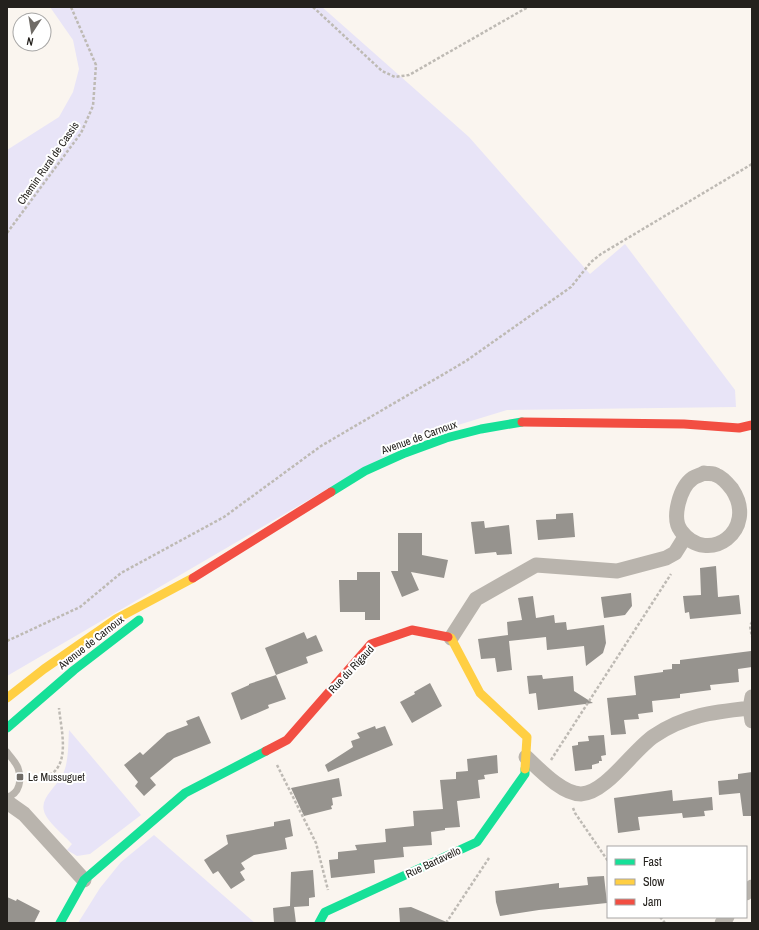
<svg xmlns="http://www.w3.org/2000/svg" width="759" height="930" font-family="'Archivo Narrow',sans-serif">
	<style>
		.green { fill: #e8e4f7 }
		.building { fill: #96938e }
		.lines { fill: none; stroke-linecap: round; stroke-linejoin: round }
		.path { stroke: #bebab4; stroke-width: 2.5; stroke-dasharray: 3 2; stroke-linecap: butt }
		.lane { stroke: #b9b4ad; stroke-width: 7 }
		.street { stroke: #b9b4ad; stroke-width: 15 }
		.fast { stroke: #16e098; stroke-width: 9 }
		.slow { stroke: #ffcf43; stroke-width: 9 }
		.jam { stroke: #f24e42; stroke-width: 9 }
		.poi-dot { fill: #6f6b66; stroke: #fff; stroke-width: 1.5 }
		.labels { text-anchor: middle; stroke-width: 4; stroke-linejoin: round; paint-order: stroke }
		.street-label { font-size: 11px; fill: #24211d; stroke: #fff }
		.poi-label { font-size: 11px; fill: #24211d; stroke: #fff; text-anchor: start }
	</style>
	<rect width="100%" height="100%" fill="#faf5ef"/>
	<path class="green" d="M 50,7 L 322,7 L 469,137 L 590,274 L 625,244 L 735,390 L 736,407 L 507,410 L 422,436 L 353,474 L 7,676 L 7,150 L 59,117 L 73,92 L 79,69 L 73,40 Z
		M 69,730 L 141,815 L 90,854 L 77,856 L 67,850 L 72,844 C 65,836 46,821 44,811 C 40,798 56,787 62,776 C 69,763 68,745 69,730 Z
		M 154,835 L 255,923 L 78,923 L 100,888 L 121,862 Z"/>
	<path class="building" d="M 573,513 L 575,537 L 538,540 L 536,520 L 556,519 L 556,514 Z
		M 484,521 L 485,528 L 509,525 L 512,554 L 497,555 L 496,552 L 475,554 L 471,522 Z
		M 398,533 L 422,533 L 422,555 L 448,560 L 444,578 L 411,572 L 419,590 L 402,597 L 391,571 L 398,571 Z
		M 716,566 L 718,597 L 739,595 L 741,614 L 690,619 L 689,612 L 685,613 L 683,596 L 701,595 L 700,568 Z
		M 357,572 L 380,572 L 380,620 L 365,620 L 365,612 L 340,612 L 339,580 L 357,580 Z
		M 631,593 L 632,606 L 625,615 L 604,618 L 601,597 Z
		M 533,596 L 536,618 L 554,615 L 555,623 L 566,622 L 567,630 L 604,625 L 606,643 L 603,653 L 586,666 L 584,646 L 547,650 L 546,637 L 509,641 L 512,670 L 497,672 L 495,658 L 481,659 L 478,639 L 508,635 L 507,622 L 522,620 L 518,598 Z
		M 304,632 L 307,639 L 316,635 L 323,651 L 306,657 L 308,663 L 276,675 L 286,699 L 268,705 L 269,708 L 241,720 L 231,693 L 249,685 L 249,684 L 276,675 L 265,648 Z
		M 751,651 L 752,667 L 738,669 L 739,682 L 710,685 L 711,690 L 680,694 L 680,698 L 652,701 L 653,712 L 638,714 L 639,719 L 624,720 L 626,734 L 611,735 L 607,698 L 636,695 L 634,676 L 663,672 L 663,670 L 672,669 L 672,664 L 680,664 L 680,660 Z
		M 542,675 L 543,679 L 573,676 L 574,691 L 593,703 L 538,710 L 536,693 L 529,694 L 527,676 Z
		M 430,683 L 442,706 L 412,723 L 400,702 L 415,694 L 414,692 Z
		M 199,716 L 211,743 L 174,758 L 150,778 L 156,785 L 144,796 L 135,786 L 138,782 L 124,765 L 140,752 L 143,755 L 167,733 L 188,725 L 186,721 Z
		M 375,726 L 376,729 L 385,726 L 393,745 L 328,772 L 325,765 L 353,747 L 351,741 L 360,738 L 357,733 Z
		M 604,735 L 606,755 L 601,756 L 602,761 L 599,761 L 599,763 L 592,765 L 592,769 L 575,771 L 572,746 L 578,745 L 578,742 L 589,741 L 588,736 Z
		M 497,755 L 498,773 L 484,775 L 485,779 L 478,780 L 480,798 L 457,801 L 460,827 L 445,828 L 445,830 L 431,832 L 432,845 L 403,847 L 404,857 L 374,860 L 375,873 L 331,878 L 329,860 L 338,859 L 338,852 L 357,850 L 355,845 L 386,842 L 385,829 L 414,826 L 413,811 L 443,809 L 440,780 L 456,779 L 456,772 L 468,771 L 467,759 Z
		M 752,772 L 752,816 L 743,816 L 740,793 L 719,795 L 718,781 L 738,779 L 738,774 Z
		M 339,778 L 342,796 L 332,798 L 333,805 L 331,806 L 332,809 L 304,816 L 291,788 Z
		M 672,790 L 673,801 L 712,797 L 713,810 L 704,811 L 705,816 L 683,818 L 682,813 L 638,817 L 640,830 L 618,833 L 614,798 Z
		M 290,819 L 293,836 L 285,838 L 287,849 L 254,855 L 241,863 L 245,869 L 240,872 L 245,880 L 231,889 L 218,871 L 213,874 L 204,860 L 228,844 L 226,835 L 274,826 L 274,822 Z
		M 313,870 L 315,897 L 309,898 L 309,906 L 294,907 L 296,923 L 274,923 L 273,908 L 290,906 L 291,872 Z
		M 604,876 L 607,903 L 539,910 L 500,916 L 496,902 L 495,891 L 559,883 L 559,888 L 588,885 L 587,877 Z
		M 7,897 L 16,901 L 17,899 L 40,911 L 34,923 L 7,923 Z
		M 411,907 L 449,923 L 400,923 L 399,908 Z"/>
	<g class="lines">
		<path class="path" d="M 313,7 L 382,71 L 395,77 L 409,75 L 528,7
			M 7,233 L 81,133 L 93,106 L 96,65 L 71,7
			M 752,622 L 750,626 L 752,637
			M 7,641 L 80,607 L 121,573 L 224,517 L 321,446 L 466,361 L 571,287 L 591,262 L 601,254 L 752,164
			M 551,760 L 671,574
			M 277,765 L 316,843 L 328,890
			M 45,777 C 72,768 61,730 59,708
			M 573,808 L 575,813 L 608,861
			M 660,917 L 665,923
			M 446,923 L 489,858"/>
		<path class="lane" d="M 7,752 C 10,757 16,762 18,768 C 22,779 20,794 7,797"/>
		<path class="street" d="M 704,473 C 708,474 713,473 716,475 C 722,477 728,484 732,489 C 759,530 708,567 681,531 C 671,518 680,487 693,478 C 696,476 701,475 704,473 Z
			M 451,638 L 476,599 L 536,565 L 617,571 L 666,558 L 675,553 L 685,537
			M 752,697 L 750,708 L 752,721
			M 526,757 C 539,769 562,794 581,794 C 606,793 633,750 654,736 C 685,715 714,712 750,708
			M 7,802 L 24,814 L 84,880
			M 746,893 L 752,887
			M 722,923 L 727,917"/>
		<path class="fast" d="M 331,492 L 365,471 L 405,453 L 446,438 L 481,429 L 522,422
			M 7,728 L 74,670 L 139,620
			M 60,923 L 84,880 L 185,793 L 266,751
			M 319,923 L 325,912 L 477,842 L 525,774 L 525,769"/>
		<path class="slow" d="M 448,637 L 451,638 L 480,693 L 527,737 L 525,769
			M 7,698 L 44,669 L 116,619 L 193,578"/>
		<path class="jam" d="M 522,422 L 684,424 L 739,428 L 752,425
			M 193,578 L 331,492
			M 266,751 L 287,740 L 371,644 L 412,630 L 448,637"/>
	</g>
	<rect class="poi-dot" x="16" y="773" width="8" height="8" rx="2"/>
	<g class="labels">
		<g class="street-label">
			<text transform="translate(48 163) rotate(-55)" y="4">Chemin Rural de Cassis</text>
			<text transform="translate(419 437) rotate(-20)" y="4">Avenue de Carnoux</text>
			<text transform="translate(91 642) rotate(-38)" y="4">Avenue de Carnoux</text>
			<text transform="translate(351 669) rotate(-47)" y="4">Rue du Rigaud</text>
			<text transform="translate(433 862) rotate(-25)" y="4">Rue Bartavello</text>
		</g>
		<g class="poi-label">
			<text x="28" y="781">Le Mussuguet</text>
		</g>
	</g>
	<rect width="759" height="930" fill="none" stroke="#24211d" stroke-width="16"/>
	<rect x="607" y="846" width="140" height="72" fill="#ffffff" stroke="#a7a6a5"/>
	<rect x="615" y="859" width="20" height="6" fill="#16e098" stroke="#a7a6a5"/>
	<text x="643" y="866" font-size="12" fill="#24211d">Fast</text>
	<rect x="615" y="879" width="20" height="6" fill="#ffcf43" stroke="#a7a6a5"/>
	<text x="643" y="886" font-size="12" fill="#24211d">Slow</text>
	<rect x="615" y="899" width="20" height="6" fill="#f24e42" stroke="#a7a6a5"/>
	<text x="643" y="906" font-size="12" fill="#24211d">Jam</text>
	<g transform="translate(32 32) rotate(192)"><circle r="19" fill="#ffffff" stroke="#a7a6a5"/>
	<path d="M0-3L7 15L0 10L-7 15Z" fill="#6f6b66"/>
	<text y="-6" font-size="11" font-weight="bold" text-anchor="middle" fill="#24211d">N</text>
	</g>
</svg>
